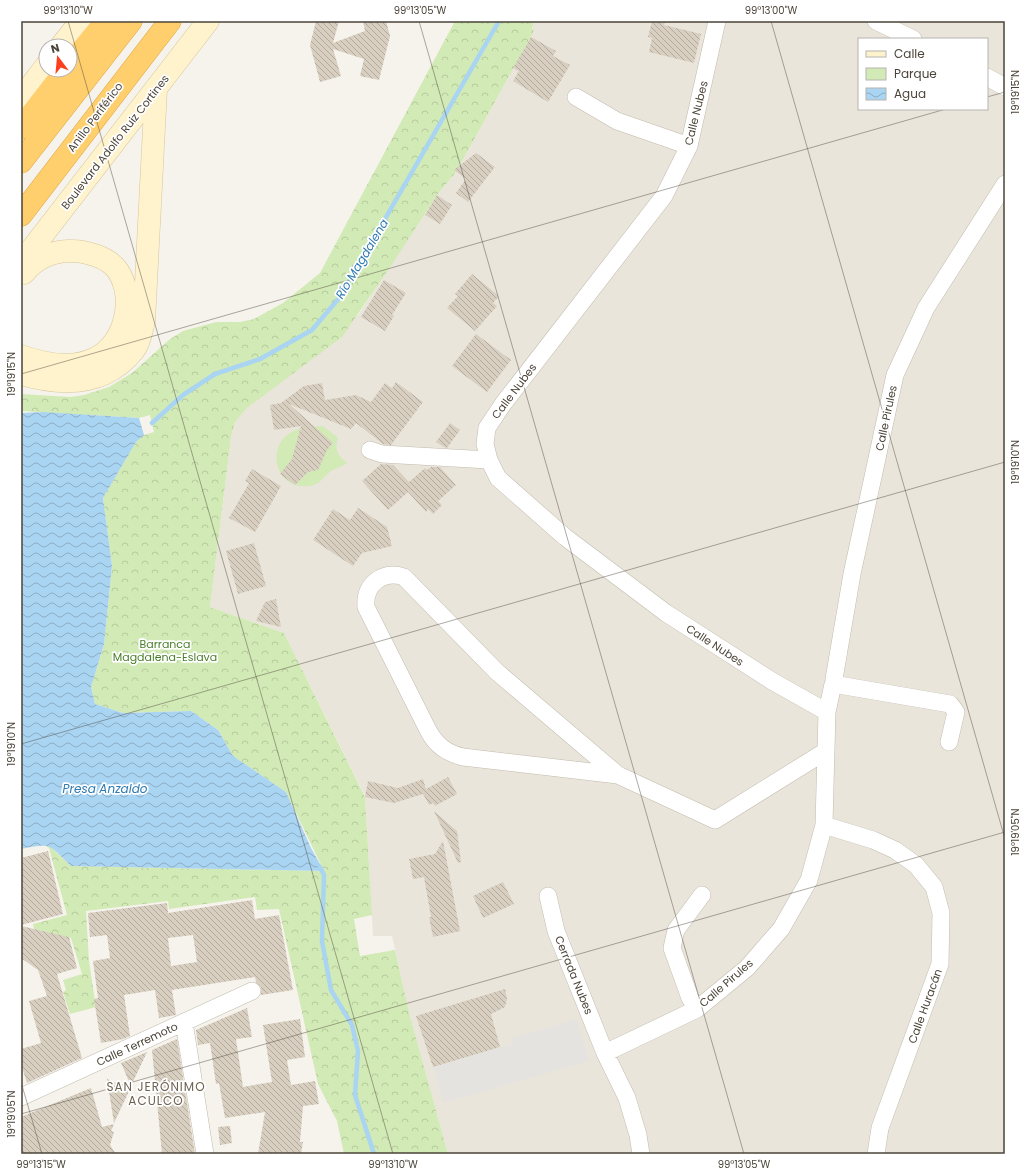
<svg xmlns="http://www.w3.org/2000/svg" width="1026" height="1175" font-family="Poppins,sans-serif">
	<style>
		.residential { fill: #eae5da; fill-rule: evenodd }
		.green { fill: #d2eab5 }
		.forest { fill: url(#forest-crowns) }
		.parking { fill: #e5e3e0 }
		.water { fill: url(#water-waves) }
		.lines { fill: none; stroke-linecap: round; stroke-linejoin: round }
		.stream { stroke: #a9d4f2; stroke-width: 4.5 }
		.building { fill: url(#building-back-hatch); fill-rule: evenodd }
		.minor-casing { stroke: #c2bbae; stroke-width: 18 }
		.secondary-casing { stroke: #d6c79b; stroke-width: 23 }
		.motorway-casing { stroke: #e0a43c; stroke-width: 23 }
		.minor { stroke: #fff; stroke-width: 17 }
		.secondary { stroke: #fff3cd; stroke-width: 22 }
		.motorway { stroke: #ffcf6e; stroke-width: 22 }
		.ticks { fill: none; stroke: #4b4439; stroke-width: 1; stroke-opacity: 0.45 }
		.labels { text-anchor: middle; stroke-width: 3.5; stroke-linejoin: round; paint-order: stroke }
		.street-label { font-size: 11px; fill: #4b4439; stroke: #fff }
		.park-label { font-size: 11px; fill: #4a7f2a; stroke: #fff }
		.water-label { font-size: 12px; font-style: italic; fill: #2e7ab2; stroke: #fff }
		.neighbourhood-label { font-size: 12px; letter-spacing: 1px; fill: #6e6250; stroke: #fff }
		.neatline { fill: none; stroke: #4b4439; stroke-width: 1.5 }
		.ticks-label { font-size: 10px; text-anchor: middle; fill: #4b4439 }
	</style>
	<defs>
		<pattern id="forest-crowns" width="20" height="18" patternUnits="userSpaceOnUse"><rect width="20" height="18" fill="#d2eab5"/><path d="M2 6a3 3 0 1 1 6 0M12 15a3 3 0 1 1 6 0" fill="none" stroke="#b6ca9c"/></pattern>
		<pattern id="water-waves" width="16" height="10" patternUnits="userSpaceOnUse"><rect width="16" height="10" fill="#a9d4f2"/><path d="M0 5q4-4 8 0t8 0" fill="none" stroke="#8caec5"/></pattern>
		<pattern id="building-back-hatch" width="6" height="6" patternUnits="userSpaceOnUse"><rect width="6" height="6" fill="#d8cfc1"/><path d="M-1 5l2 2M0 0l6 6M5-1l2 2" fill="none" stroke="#b1aa9e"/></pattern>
	</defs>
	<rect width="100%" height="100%" fill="#f6f3ec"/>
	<path class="residential" d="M 534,21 L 1005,21 L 1005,1154 L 448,1154 L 410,1016 L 392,936 L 373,936 L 365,796 L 284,633 L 210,607 L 231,437 L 235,422 L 247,408 L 358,315 L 437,195 L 456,172 L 534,31 L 532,29 ZM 859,39 L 987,39 L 987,109 L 859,109 Z"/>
	<path class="green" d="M 323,426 L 338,438 C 334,449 338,456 347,463 C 342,467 336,468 331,471 C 323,477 320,485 309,486 C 275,491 263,443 296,430 C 303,426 315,427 323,426 Z"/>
	<path class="forest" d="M 455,21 L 534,21 L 532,29 L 534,31 L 456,172 L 437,195 L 393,263 L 342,337 L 247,408 L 235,422 L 231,437 L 210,607 L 284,633 L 365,797 L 372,915 L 354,919 L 360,956 L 395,950 L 410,1016 L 448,1154 L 344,1154 L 337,1121 L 318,1084 L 279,909 L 257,910 L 255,897 L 169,909 L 168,901 L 86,911 L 89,961 L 96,1007 L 70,1014 L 63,992 L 66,990 L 63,980 L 82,974 L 71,938 L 34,929 L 33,924 L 67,915 L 49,848 L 44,845 L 51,847 L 71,866 L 324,871 L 286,792 L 233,756 L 218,730 L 191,711 L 123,713 L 95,704 L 91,687 L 104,644 L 112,566 L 103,498 L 136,442 L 144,435 L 154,432 L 150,415 L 139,418 L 21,411 L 21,394 L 71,397 L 84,395 L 109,387 L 132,373 L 170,339 L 183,331 L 216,322 L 240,322 L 254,319 L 283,303 L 320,273 Z"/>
	<path class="parking" d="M 577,1019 L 589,1061 L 443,1103 L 433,1067 L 513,1044 L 512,1038 Z"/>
	<path class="water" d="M 43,412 L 139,418 L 144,435 L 136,442 L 103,498 L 112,566 L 104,644 L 91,687 L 95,704 L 123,713 L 191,711 L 218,730 L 233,756 L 286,792 L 311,848 L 324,871 L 71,866 C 48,844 53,843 21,849 L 21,413 Z"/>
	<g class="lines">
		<path class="stream" d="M 152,423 L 183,395 L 215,374 L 260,359 L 312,330 L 340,297 L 499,21
			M 320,867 L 324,875 L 322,941 L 331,990 L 352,1025 L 358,1051 L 355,1095 L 374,1154"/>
	</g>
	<path class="building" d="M 316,21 L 339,21 L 333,43 L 365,31 L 363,21 L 386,21 L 390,36 L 379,80 L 360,76 L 364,59 L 333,49 L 341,76 L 320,82 L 310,45 Z
		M 652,21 L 665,21 L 664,25 L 701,34 L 694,63 L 649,52 L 652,38 L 648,37 Z
		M 531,37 L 556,51 L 553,56 L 570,65 L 548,102 L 513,81 L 519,71 L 513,68 Z
		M 476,153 L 495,167 L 468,202 L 456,193 L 466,179 L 454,170 Z
		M 437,195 L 452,205 L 440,224 L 425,215 Z
		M 472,274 L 499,296 L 493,303 L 497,306 L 475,331 L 447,308 L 458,296 L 455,294 Z
		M 384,280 L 406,293 L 392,315 L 394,316 L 385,331 L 361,317 Z
		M 476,334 L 511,360 L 487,392 L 452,366 Z
		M 396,382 L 423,402 L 391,445 L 383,444 L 356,423 L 351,429 L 289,404 L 333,443 L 327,450 L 318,470 L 308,472 L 295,485 L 280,474 L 292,459 L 301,426 L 274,430 L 270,405 L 281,403 L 304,386 L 322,383 L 325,400 L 356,395 L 371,402 L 385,383 L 392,388 Z
		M 450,423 L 460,430 L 447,448 L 444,447 L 436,442 Z
		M 381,464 L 393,465 L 409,482 L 425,468 L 427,470 L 431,467 L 440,467 L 456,485 L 438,501 L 442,505 L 433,514 L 428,509 L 426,512 L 408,492 L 388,510 L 362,481 Z
		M 252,469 L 281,486 L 255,532 L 229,518 L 249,483 L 245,481 Z
		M 358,508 L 387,527 L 392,546 L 362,553 L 353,566 L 313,540 L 333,509 L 350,520 Z
		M 254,543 L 266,586 L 238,594 L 226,551 Z
		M 276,599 L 281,627 L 256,621 L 265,602 Z
		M 448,777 L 457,794 L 435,806 L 433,803 L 429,805 L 423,794 L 394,803 L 365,797 L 368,781 L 398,788 L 423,779 L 426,789 Z
		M 434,811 L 457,831 L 461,862 L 458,863 Z
		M 443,841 L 460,931 L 433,937 L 429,917 L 431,917 L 424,877 L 413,879 L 409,859 L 435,854 Z
		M 48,851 L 63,914 L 21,925 L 21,858 Z
		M 503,882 L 514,904 L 483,918 L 473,896 Z
		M 252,900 L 255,919 L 279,915 L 293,990 L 261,995 L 261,987 L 256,982 L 255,977 L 172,990 L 176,1015 L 159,1018 L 155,990 L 124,995 L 130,1036 L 123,1039 L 101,1043 L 94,999 L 98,998 L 93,961 L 110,958 L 107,935 L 90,937 L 88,913 L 167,903 L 168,913 ZM 193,935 L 197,962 L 171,966 L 168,938 Z
		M 21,926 L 69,937 L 77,968 L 57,974 L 82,1058 L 27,1083 L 21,1064 L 21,1049 L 41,1043 L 29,1001 L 47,996 L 38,970 L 21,958 Z
		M 505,989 L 507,999 L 505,1007 L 491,1014 L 500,1047 L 433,1067 L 416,1016 Z
		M 247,1008 L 252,1037 L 236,1039 L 243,1087 L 272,1082 L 263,1025 L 300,1019 L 305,1057 L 287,1060 L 291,1085 L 315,1081 L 319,1104 L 303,1106 L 300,1142 L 303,1142 L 301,1154 L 258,1154 L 265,1112 L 225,1118 L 219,1083 L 216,1084 L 210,1043 L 198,1045 L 196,1030 Z
		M 177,1039 L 195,1154 L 162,1154 L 152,1050 Z
		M 147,1052 L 131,1086 L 121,1063 Z
		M 107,1079 L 130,1089 L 114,1123 Z
		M 91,1088 L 102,1127 L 114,1124 L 111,1131 L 114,1132 L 110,1145 L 116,1154 L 21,1154 L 21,1117 Z
		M 230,1126 L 232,1143 L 220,1145 L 218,1127 Z"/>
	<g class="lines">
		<defs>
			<path id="minor" d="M 717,21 L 689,146 L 664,196 L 503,404 L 487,428 L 485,444 L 489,460 L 498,478 L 565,537 L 666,613 L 772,681 L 827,712
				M 876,21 L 913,39
				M 987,77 L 1005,87
				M 576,97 L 617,121 L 689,146
				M 370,450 L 382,454 L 489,460
				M 834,679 L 852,574 L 895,375 L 926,308 L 1005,184
				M 618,775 L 463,757 C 447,753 437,746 429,732 L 366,607 C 364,584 383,570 404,577 L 497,672 L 618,775 L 715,820 L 826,751
				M 824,825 L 873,840 L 895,850 L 916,865 L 934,887 L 941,913 L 940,964 L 880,1128 L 876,1154
				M 548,896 L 556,931 L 605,1053 L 627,1098 L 638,1135 L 641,1154
				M 697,1009 L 690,998 L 672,948 L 676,930 L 702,895
				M 184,1022 L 205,1154
				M 605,1053 L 697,1009 L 747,968 L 781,929 L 809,880 L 824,825 L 827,712 L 833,684 L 950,704 L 956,712 L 949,742
				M 21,1097 L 252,991"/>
			<path id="secondary" d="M 61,46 L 81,21
				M 21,99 L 46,66
				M 21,263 L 208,21
				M 21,356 C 44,364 73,370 96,358 C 125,344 136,298 118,271 C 109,257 84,250 68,251 C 50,252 35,259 24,273
				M 21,374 C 62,386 105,386 134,350 C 140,343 142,329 144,321 L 156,89"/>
			<path id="motorway" d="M 70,65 L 106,21
				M 21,128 L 66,70
				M 21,162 L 131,21
				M 21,215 L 170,21"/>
		</defs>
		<use href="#minor" class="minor-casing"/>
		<use href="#secondary" class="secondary-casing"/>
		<use href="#motorway" class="motorway-casing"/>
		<use href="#minor" class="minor"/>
		<use href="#secondary" class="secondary"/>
		<use href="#motorway" class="motorway"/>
	</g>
	<path class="ticks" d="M 68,21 L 393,1154M 419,21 L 744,1154M 771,21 L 1005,839M 987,97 L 1005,92M 21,374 L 946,109M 21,744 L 1005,462M 21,1082 L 42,1154M 21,1114 L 1005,832"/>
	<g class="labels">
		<g class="street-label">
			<text transform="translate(696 113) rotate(-76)" y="4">Calle Nubes</text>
			<text transform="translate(95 117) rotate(-53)" y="4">Anillo Periférico</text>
			<text transform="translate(115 142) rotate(-52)" y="4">Boulevard Adolfo Ruiz Cortines</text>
			<text transform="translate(514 391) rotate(-53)" y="4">Calle Nubes</text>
			<text transform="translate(886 418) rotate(-78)" y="4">Calle Pirules</text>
			<text transform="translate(715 645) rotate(33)" y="4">Calle Nubes</text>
			<text transform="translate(574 975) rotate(68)" y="4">Cerrada Nubes</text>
			<text transform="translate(726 983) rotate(-41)" y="4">Calle Pirules</text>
			<text transform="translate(925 1006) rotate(-70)" y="4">Calle Huracán</text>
			<text transform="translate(137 1044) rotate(-25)" y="4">Calle Terremoto</text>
		</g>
		<g class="park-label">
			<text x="165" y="648">Barranca<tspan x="165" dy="13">Magdalena-Eslava</tspan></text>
		</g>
		<g class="water-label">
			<text transform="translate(362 259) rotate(-59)" y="4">Río Magdalena</text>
			<text x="105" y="793">Presa Anzaldo</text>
		</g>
		<g class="neighbourhood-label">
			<text x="156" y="1091">SAN JERÓNIMO<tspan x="156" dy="14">ACULCO</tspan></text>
		</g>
	</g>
	<rect width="1026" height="1175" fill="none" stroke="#ffffff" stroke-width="44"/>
	<rect x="858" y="38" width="130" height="72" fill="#ffffff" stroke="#b7b4b0"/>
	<rect x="866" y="51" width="20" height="6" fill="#fff3cd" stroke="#b7b4b0"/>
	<text x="894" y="58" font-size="12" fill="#4b4439">Calle</text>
	<rect x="866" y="68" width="20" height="12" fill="#d2eab5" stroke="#b7b4b0"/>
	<text x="894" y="78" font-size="12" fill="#4b4439">Parque</text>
	<rect x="866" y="88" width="20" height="12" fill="url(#water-waves)" stroke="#b7b4b0"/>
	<text x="894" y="98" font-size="12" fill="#4b4439">Agua</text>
	<g transform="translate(58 58) rotate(344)"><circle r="19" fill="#ffffff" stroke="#b7b4b0"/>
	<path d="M0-3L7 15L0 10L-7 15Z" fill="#fc3f1d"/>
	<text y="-6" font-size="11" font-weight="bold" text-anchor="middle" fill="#4b4439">N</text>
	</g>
	<rect x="22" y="22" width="982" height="1131" class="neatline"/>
	<g class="ticks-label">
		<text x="68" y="14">99°13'10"W</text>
		<text x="420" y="14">99°13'05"W</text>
		<text x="771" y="14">99°13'00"W</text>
		<text transform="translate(1015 92) rotate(-90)" y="4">19°19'15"N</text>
		<text transform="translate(11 374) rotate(-90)" y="4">19°19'15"N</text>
		<text transform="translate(1015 462) rotate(-90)" y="4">19°19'10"N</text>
		<text transform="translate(11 744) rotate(-90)" y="4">19°19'10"N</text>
		<text transform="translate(1015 832) rotate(-90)" y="4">19°19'05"N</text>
		<text transform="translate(11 1114) rotate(-90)" y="4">19°19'05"N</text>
		<text x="41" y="1168">99°13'15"W</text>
		<text x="393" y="1168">99°13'10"W</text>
		<text x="744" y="1168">99°13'05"W</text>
	</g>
</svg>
